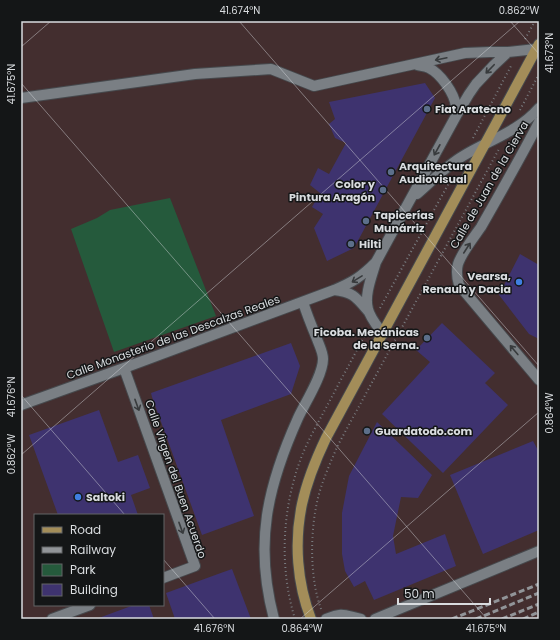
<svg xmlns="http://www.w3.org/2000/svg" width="560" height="640" font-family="Poppins,sans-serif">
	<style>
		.industrial { fill: #432e2f; fill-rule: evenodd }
		.green { fill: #255a3c }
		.building { fill: #3e336f }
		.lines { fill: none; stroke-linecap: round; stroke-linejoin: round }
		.minor-casing { stroke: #46494d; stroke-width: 12 }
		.major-casing { stroke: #46494d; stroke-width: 12 }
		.path { stroke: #777a7e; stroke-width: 2; stroke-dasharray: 1 3; stroke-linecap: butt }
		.minor { stroke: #7a7f84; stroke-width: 10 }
		.major { stroke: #a38d59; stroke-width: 10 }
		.rail { stroke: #919498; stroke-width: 3; stroke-dasharray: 6 3; stroke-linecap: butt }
		.oneway { stroke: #383b3d }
		.ticks { fill: none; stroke: #d9dcdf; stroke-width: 1; stroke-opacity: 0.45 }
		.service-dot { fill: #5c6f8a; stroke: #141617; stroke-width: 1.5 }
		.shop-dot { fill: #3f7fe0; stroke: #141617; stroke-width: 1.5 }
		.labels { text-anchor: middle; stroke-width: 3; stroke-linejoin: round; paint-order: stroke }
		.poi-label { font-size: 11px; font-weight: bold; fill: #d9dcdf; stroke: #141617; text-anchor: start }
		.street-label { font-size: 11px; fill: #d9dcdf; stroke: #141617 }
		.neatline { fill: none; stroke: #d9dcdf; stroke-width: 1.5 }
		.ticks-label { font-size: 10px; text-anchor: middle; fill: #d9dcdf }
	</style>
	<rect width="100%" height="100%" fill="#2a2d32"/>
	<path class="industrial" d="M 21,21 L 539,21 L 539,619 L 21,619 ZM 35,515 L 163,515 L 163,605 L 35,605 Z"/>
	<path class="green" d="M 170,198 L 216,316 L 114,352 L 71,229 L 97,218 L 110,210 Z"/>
	<path class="building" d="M 425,83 L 435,98 L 354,248 L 327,261 L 314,228 L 323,214 L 312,207 L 320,193 L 310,185 L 318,168 L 329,174 L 346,143 L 335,138 L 329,124 L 335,119 L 329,102 Z
		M 520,254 L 539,265 L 539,339 L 529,334 L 499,295 Z
		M 442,323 L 495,373 L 485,383 L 508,405 L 443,473 L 382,414 L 430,362 L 416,350 Z
		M 291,343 L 300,366 L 291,394 L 221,420 L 254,516 L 202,535 L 152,397 L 151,393 Z
		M 99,410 L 118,462 L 138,455 L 150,488 L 131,495 L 138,515 L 58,515 L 29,435 Z
		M 377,422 L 432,475 L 418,498 L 401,497 L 393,536 L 396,554 L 445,534 L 456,566 L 374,600 L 365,581 L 354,587 L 345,571 L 342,554 L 342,513 L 349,476 Z
		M 533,441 L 539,452 L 539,530 L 483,554 L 450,475 Z
		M 232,569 L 251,619 L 175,619 L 166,593 L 218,574 Z
		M 134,605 L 149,605 L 154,619 L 96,619 Z"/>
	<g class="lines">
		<defs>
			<path id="minor" d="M 417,65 C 421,66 425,66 429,68 C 441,74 454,93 456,106 C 456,109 456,113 456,116
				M 21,98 L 195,74 L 271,69 L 314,86 L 465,53 L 490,52 L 508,52
				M 539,122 C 521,157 501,192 481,227 C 474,237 462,252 458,264 C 456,271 457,278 459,285 L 539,380
				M 417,194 C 432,181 446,166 463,156 C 489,140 518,132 539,108
				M 334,290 C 353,292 356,297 368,311
				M 383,334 C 378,327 370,318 368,309 C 364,295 372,276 376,262 L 456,116 L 469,94 L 476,84 L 493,66 L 508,52 L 536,49
				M 124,368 L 195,566 L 163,578
				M 21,405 L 124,368 L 334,290 C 353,282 361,277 376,262
				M 52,619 L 90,605
				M 274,619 C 254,544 267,487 298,418 C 305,403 323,375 323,359 C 323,352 319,345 317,339 C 312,327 307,315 303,302
				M 326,619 C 344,612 343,615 361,619
				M 375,619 L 539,551"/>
			<path id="major" d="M 311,619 C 297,583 294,542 302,504 C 307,481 316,459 326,438 L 539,44"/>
		</defs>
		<use href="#minor" class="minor-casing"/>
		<use href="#major" class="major-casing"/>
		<path class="path" d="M 525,39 L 535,21
			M 520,110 L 539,74
			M 473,138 L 511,66
			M 380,308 L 450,181
			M 321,609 C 309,576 310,527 319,494 C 324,477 331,461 338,445 L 499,149
			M 295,619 C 279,567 282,509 301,458 C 308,440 318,423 327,406 C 340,381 354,356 367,331"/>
		<use href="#minor" class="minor"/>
		<use href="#major" class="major"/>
		<path class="rail" d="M 452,619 L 539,584
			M 476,619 L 539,593
			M 502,619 L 539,604
			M 523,619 L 539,612"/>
	</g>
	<defs><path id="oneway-shaft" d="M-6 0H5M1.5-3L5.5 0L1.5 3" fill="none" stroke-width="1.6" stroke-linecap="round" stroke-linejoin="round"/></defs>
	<g class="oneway">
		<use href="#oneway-shaft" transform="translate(441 59) rotate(168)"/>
		<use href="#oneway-shaft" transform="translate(490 69) rotate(134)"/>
		<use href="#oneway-shaft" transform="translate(437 150) rotate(119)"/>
		<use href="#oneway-shaft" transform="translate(467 248) rotate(-57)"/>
		<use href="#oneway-shaft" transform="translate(357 279) rotate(148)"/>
		<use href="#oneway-shaft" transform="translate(514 350) rotate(-130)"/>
		<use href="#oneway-shaft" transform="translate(137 405) rotate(70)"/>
		<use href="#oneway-shaft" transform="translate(181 528) rotate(70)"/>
	</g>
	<path class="ticks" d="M 239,21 L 539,366M 510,21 L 539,54M 21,47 L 51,21M 21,83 L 487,619M 21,395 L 125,515M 21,455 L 520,21M 163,559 L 215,619M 300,619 L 539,412"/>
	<g class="service-dot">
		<circle cx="427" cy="109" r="4"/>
		<circle cx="391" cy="172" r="4"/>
		<circle cx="383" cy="190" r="4"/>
		<circle cx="366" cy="221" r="4"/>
		<circle cx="351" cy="244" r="4"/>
		<circle cx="427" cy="338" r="4"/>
		<circle cx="367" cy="431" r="4"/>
	</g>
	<g class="shop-dot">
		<circle cx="519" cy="282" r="4"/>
		<circle cx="78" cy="497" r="4"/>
	</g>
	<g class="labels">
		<g class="poi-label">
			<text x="435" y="113">Fiat Aratecno</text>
			<text x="399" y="170">Arquitectura<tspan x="399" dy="13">Audiovisual</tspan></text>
			<text x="375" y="188" text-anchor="end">Color y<tspan x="375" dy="13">Pintura Aragón</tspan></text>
			<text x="374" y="219">Tapicerías<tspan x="374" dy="13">Munárriz</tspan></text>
			<text x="359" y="248">Hilti</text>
			<text x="511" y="280" text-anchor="end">Vearsa,<tspan x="511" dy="13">Renault y Dacia</tspan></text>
			<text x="419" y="336" text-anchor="end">Ficoba. Mecánicas<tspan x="419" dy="13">de la Serna.</tspan></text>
			<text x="375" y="435">Guardatodo.com</text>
			<text x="86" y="501">Saltoki</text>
		</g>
		<g class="street-label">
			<text transform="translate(489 185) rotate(-60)" y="4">Calle de Juan de la Cierva</text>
			<text transform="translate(173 337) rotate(-20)" y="4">Calle Monasterio de las Descalzas Reales</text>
			<text transform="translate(176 479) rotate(71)" y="4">Calle Virgen del Buen Acuerdo</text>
		</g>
	</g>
	<rect width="560" height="640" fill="none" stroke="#141617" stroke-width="44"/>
	<rect x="34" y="514" width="130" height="92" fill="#141617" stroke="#636567"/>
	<rect x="42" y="527" width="20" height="6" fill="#a38d59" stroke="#636567"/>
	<text x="70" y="534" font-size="12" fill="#d9dcdf">Road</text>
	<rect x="42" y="547" width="20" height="6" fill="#919498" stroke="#636567"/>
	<text x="70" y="554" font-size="12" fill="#d9dcdf">Railway</text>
	<rect x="42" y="564" width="20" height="12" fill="#255a3c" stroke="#636567"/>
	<text x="70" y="574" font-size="12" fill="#d9dcdf">Park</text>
	<rect x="42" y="584" width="20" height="12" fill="#3e336f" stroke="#636567"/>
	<text x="70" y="594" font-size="12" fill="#d9dcdf">Building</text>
	<path d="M398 598v6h92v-6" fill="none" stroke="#d9dcdf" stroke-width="2"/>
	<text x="404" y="598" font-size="12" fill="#d9dcdf" stroke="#141617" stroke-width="3" paint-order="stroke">50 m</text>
	<rect x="22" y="22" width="516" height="596" class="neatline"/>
	<g class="ticks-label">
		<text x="240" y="14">41.674°N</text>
		<text x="519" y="14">0.862°W</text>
		<text transform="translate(549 53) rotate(-90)" y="4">41.673°N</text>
		<text transform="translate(11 84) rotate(-90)" y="4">41.675°N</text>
		<text transform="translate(11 397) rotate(-90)" y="4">41.676°N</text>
		<text transform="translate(549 413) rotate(-90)" y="4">0.864°W</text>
		<text transform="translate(11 454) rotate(-90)" y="4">0.862°W</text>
		<text x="214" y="632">41.676°N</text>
		<text x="302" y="632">0.864°W</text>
		<text x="486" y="632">41.675°N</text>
	</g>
</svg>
